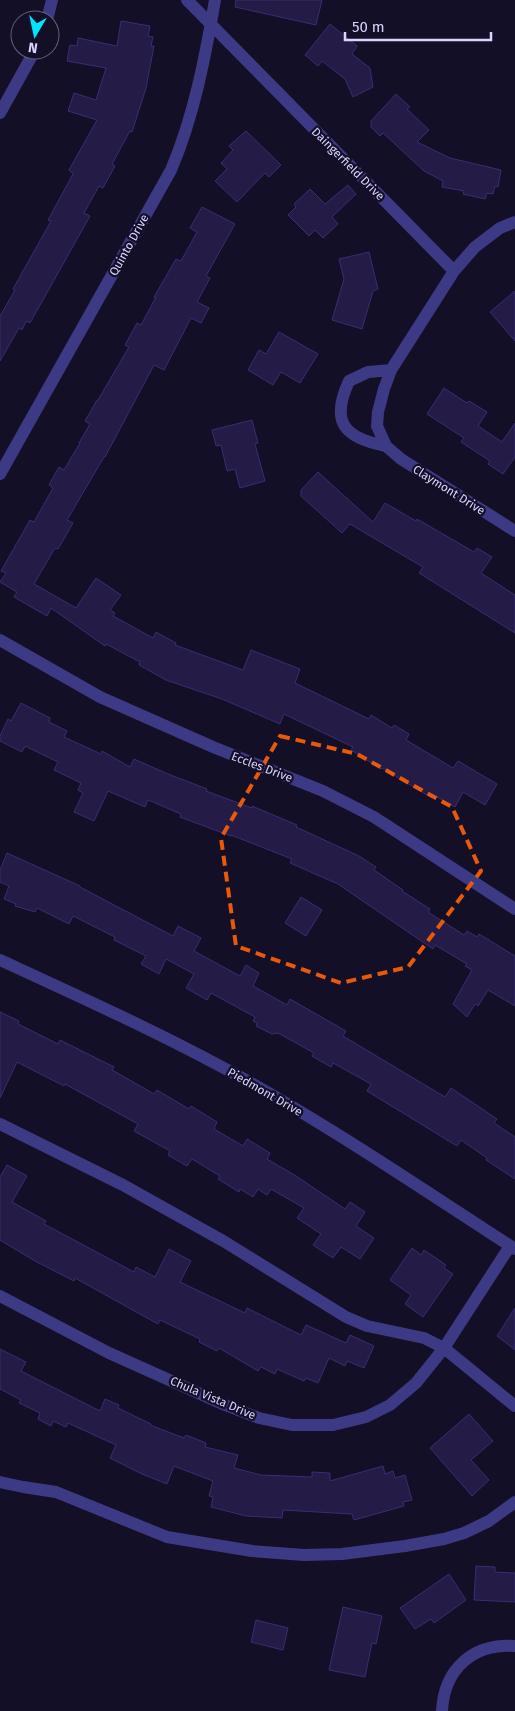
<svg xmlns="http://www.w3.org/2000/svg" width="515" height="1711" font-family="'Fira Sans',sans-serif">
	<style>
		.building { fill: #241b47; stroke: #3b2d73 }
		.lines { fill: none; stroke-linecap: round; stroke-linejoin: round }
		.minor { stroke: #3d3a85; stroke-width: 12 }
		.marked { fill: none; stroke: #e8590c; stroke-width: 4; stroke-dasharray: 10 6; stroke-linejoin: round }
		.labels { text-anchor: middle; stroke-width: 4.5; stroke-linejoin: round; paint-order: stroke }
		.street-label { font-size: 12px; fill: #d9d4ff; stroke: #130f26 }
	</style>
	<rect width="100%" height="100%" fill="#130f26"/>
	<path class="building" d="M 236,0 L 322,0 L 316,25 L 235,7 Z
		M 121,21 L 150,26 L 148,36 L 153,37 L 151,46 L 154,46 L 146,88 L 132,132 L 130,131 L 112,164 L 115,166 L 103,188 L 99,186 L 84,213 L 90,216 L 30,323 L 26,321 L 22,330 L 19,328 L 0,361 L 0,316 L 15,290 L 13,289 L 51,221 L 48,220 L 73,174 L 69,170 L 97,120 L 68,111 L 74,93 L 96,100 L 106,68 L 67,61 L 70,45 L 77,46 L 78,38 L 117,46 Z
		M 330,24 L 357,46 L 352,54 L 370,68 L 373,87 L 353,97 L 345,79 L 322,61 L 318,66 L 305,55 Z
		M 396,94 L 410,107 L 407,109 L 429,130 L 417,142 L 450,158 L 501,170 L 498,187 L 495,186 L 493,194 L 487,193 L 485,199 L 463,194 L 464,191 L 442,187 L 443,181 L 424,171 L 383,133 L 380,136 L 371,127 L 371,121 Z
		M 246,131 L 281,165 L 269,177 L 265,173 L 237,202 L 215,181 L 227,169 L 221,163 L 233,150 L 229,146 Z
		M 348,185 L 356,194 L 332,217 L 338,224 L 323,238 L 315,230 L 309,236 L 288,215 L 296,207 L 294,204 L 310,189 L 325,204 Z
		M 202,207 L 235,224 L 206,276 L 210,278 L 197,302 L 209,308 L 201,323 L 191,318 L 164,370 L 154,365 L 105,457 L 104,457 L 67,520 L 73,523 L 58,549 L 55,548 L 34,584 L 76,608 L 96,578 L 121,595 L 110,610 L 115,613 L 113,616 L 153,638 L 156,632 L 176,643 L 175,645 L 243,670 L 251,650 L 300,669 L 295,683 L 369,719 L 371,715 L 392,728 L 394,725 L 409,734 L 406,740 L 453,768 L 458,761 L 497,784 L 485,805 L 463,792 L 455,807 L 434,795 L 432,798 L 382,768 L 381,769 L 351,750 L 353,747 L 284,714 L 280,724 L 222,699 L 166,680 L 139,665 L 140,662 L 106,644 L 105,646 L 51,608 L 47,616 L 14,597 L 17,592 L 0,582 L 6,573 L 1,571 L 30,520 L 34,522 L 53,488 L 49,485 L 59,467 L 64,470 L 80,443 L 79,443 L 90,424 L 85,421 L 97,400 L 98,400 L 129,347 L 125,345 L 137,323 L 141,325 L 156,297 L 154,297 L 176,259 L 181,261 L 197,232 L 190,228 Z
		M 369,252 L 378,289 L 373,291 L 362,329 L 332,320 L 344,279 L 339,259 Z
		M 515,291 L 515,341 L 490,312 Z
		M 279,332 L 318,354 L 300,383 L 281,372 L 273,385 L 248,370 L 259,350 L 266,354 Z
		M 444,388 L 467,403 L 469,401 L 487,412 L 478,426 L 502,442 L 515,423 L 515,457 L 503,474 L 488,464 L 490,461 L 461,442 L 464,438 L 427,414 Z
		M 252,420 L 258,443 L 255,444 L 265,481 L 240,488 L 235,469 L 227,471 L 221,445 L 216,446 L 212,430 Z
		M 318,472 L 373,522 L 385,503 L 416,521 L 417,519 L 474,552 L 477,548 L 492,557 L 481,573 L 515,595 L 515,633 L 419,573 L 423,567 L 350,524 L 342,533 L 301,496 L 301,490 Z
		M 21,703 L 50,718 L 49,722 L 67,731 L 64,737 L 101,754 L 102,751 L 130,767 L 134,759 L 168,774 L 207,789 L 206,791 L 252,808 L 252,806 L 297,825 L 296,827 L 359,856 L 376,867 L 374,870 L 403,890 L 402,891 L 430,909 L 428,912 L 464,935 L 467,931 L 477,937 L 479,934 L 515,956 L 515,1006 L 488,990 L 478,1006 L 475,1004 L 467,1017 L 453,1004 L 472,970 L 465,966 L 467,964 L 435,945 L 433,949 L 338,884 L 290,863 L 292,859 L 231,835 L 231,836 L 180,817 L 181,814 L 148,800 L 145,807 L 108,791 L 94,821 L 74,812 L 83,793 L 78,790 L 81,783 L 54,770 L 58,762 L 25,746 L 22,752 L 0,741 L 0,736 L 8,719 L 11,721 Z
		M 7,853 L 80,886 L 80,887 L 173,936 L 178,926 L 201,938 L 194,951 L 240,976 L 246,965 L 259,973 L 253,986 L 287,1005 L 290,999 L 309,1010 L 346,1031 L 343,1036 L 445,1097 L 451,1088 L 497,1119 L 494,1123 L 515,1137 L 515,1179 L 486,1160 L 487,1158 L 461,1140 L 457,1146 L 367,1091 L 371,1084 L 333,1063 L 331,1067 L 312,1056 L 314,1053 L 278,1033 L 272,1034 L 256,1026 L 257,1023 L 253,1021 L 255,1017 L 211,993 L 207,1000 L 186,988 L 194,974 L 166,959 L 159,974 L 141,964 L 146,956 L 114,940 L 115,937 L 73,916 L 69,924 L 37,908 L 35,912 L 15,906 L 16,904 L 4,899 L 9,886 L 0,882 L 0,870 Z
		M 301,897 L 322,910 L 306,936 L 285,923 Z
		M 0,1012 L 19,1021 L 18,1024 L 58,1044 L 60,1040 L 114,1067 L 112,1070 L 154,1094 L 157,1090 L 189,1109 L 191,1106 L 217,1122 L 214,1129 L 243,1146 L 247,1139 L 270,1153 L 267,1159 L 296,1176 L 345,1209 L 350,1202 L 365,1212 L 356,1226 L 374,1238 L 360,1259 L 341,1247 L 333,1258 L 313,1245 L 321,1234 L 297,1218 L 304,1208 L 271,1189 L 267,1195 L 258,1189 L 253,1197 L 240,1189 L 239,1192 L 218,1179 L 220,1176 L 192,1159 L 187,1166 L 168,1155 L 170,1151 L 134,1131 L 138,1124 L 65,1084 L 64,1086 L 17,1062 L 0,1098 Z
		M 7,1165 L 27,1176 L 12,1202 L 46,1221 L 44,1224 L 134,1272 L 136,1267 L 155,1277 L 169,1249 L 191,1261 L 180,1282 L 245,1313 L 247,1308 L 301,1335 L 306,1325 L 346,1343 L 350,1335 L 374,1346 L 364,1368 L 347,1361 L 345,1366 L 329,1358 L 318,1383 L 306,1378 L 304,1381 L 277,1369 L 275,1374 L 261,1367 L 258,1371 L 219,1348 L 217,1351 L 199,1342 L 200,1339 L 160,1320 L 158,1324 L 75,1278 L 74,1281 L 35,1261 L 0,1240 L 0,1177 Z
		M 412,1248 L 421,1255 L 424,1250 L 446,1265 L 444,1268 L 453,1274 L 423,1317 L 405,1304 L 411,1295 L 390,1280 Z
		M 515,1308 L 515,1350 L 497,1336 Z
		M 0,1349 L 26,1362 L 21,1371 L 100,1411 L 105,1399 L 119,1405 L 118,1408 L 151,1424 L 150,1425 L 184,1438 L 186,1435 L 206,1443 L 205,1447 L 238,1455 L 234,1468 L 261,1475 L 312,1477 L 312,1472 L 330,1473 L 330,1481 L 383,1466 L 385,1474 L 393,1471 L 395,1478 L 405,1475 L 412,1500 L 403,1502 L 404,1506 L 354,1520 L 352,1514 L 283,1510 L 282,1518 L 246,1516 L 211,1507 L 213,1497 L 209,1496 L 213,1481 L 174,1466 L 167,1484 L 142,1474 L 110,1458 L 116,1445 L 68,1423 L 66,1427 L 53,1421 L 51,1426 L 38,1419 L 40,1413 L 19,1403 L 21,1400 L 0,1389 Z
		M 469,1414 L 493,1441 L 471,1460 L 489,1480 L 472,1496 L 430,1448 Z
		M 476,1566 L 495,1567 L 495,1572 L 515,1573 L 515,1602 L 474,1600 Z
		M 449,1574 L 466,1600 L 434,1623 L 431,1619 L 415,1629 L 400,1608 Z
		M 343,1607 L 382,1616 L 376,1644 L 372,1643 L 365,1677 L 329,1670 Z
		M 256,1620 L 288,1628 L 283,1650 L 251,1642 Z"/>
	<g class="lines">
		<path class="minor" d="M 187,0 L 454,271
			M 47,20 L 52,0
			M 0,113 L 35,50
			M 515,222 L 500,228 L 475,247 L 454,271 L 391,370 L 384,389 L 378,412 L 377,426 L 386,446 L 401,459 L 515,531
			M 386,446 C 344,438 330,422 349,381 L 368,372 L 391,370
			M 0,474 L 171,170 C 194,116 205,58 215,0
			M 0,640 L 100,697 L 213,747 L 323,791 L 374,817 L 515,909
			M 0,960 C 74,994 149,1028 222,1067 C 323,1121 419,1187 515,1249
			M 0,1124 L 123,1185 L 225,1242 L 346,1317 L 367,1326 L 424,1338 L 444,1348 L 515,1406
			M 0,1296 L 109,1353 L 225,1405 L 259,1418 L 292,1425 L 333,1425 L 366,1417 L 390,1405 L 416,1383 L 444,1348 L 510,1246
			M 0,1482 L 23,1487 L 56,1492 L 167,1537 L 252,1551 L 304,1555 L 342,1554 L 405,1546 L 444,1539 L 464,1533 L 489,1521 L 515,1502
			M 442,1711 C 444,1669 473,1643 515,1646"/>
	</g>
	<path class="marked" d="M 280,736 L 357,754 L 452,807 L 481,871 L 408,967 L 341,983 L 236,946 L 221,838 Z"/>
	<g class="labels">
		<g class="street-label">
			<text transform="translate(348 164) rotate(45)" y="4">Daingerfield Drive</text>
			<text transform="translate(129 245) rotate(-61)" y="4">Quinto Drive</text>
			<text transform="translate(449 490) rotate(32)" y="4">Claymont Drive</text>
			<text transform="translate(262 767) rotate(21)" y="4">Eccles Drive</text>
			<text transform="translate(265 1092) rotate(30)" y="4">Piedmont Drive</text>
			<text transform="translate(213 1398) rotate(23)" y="4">Chula Vista Drive</text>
		</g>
	</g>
	<g transform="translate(35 35) rotate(189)"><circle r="24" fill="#130f26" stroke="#625e7d"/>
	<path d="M0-4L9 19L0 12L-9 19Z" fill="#00e5ff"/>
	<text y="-8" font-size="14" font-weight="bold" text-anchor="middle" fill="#d9d4ff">N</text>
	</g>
	<path d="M345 32v8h146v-8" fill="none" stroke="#d9d4ff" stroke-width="2.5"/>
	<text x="352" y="32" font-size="15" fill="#d9d4ff" stroke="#130f26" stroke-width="4" paint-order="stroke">50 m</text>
</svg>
